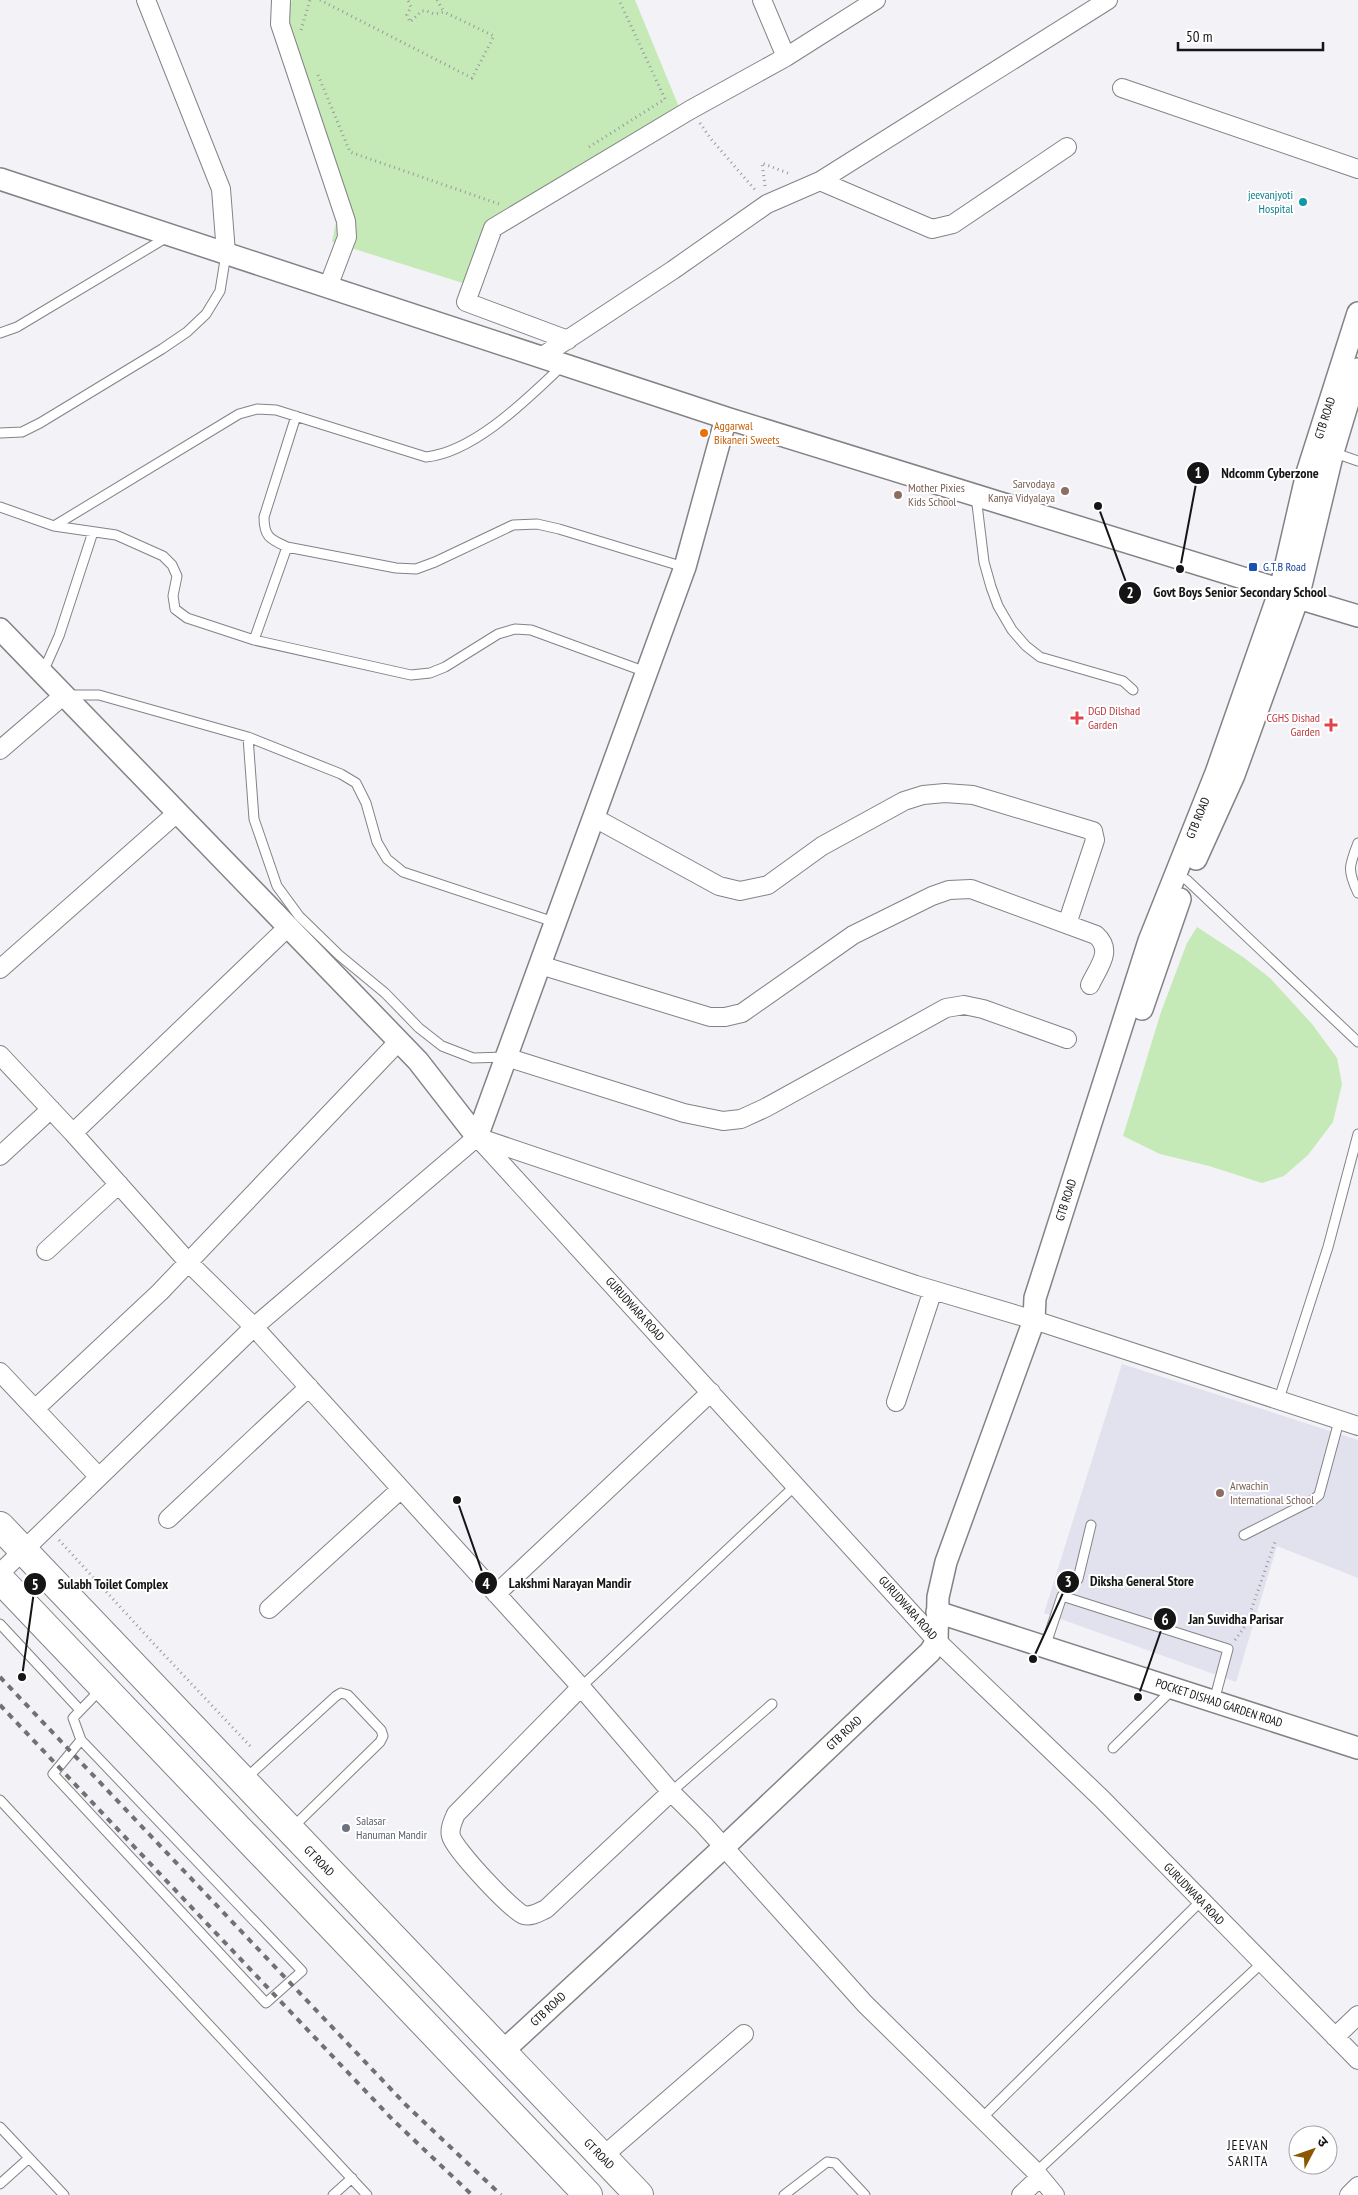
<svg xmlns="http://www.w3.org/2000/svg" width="1358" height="2195" font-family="'PT Sans Narrow','Noto Sans Devanagari',sans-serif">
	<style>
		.built { fill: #e1e2ee }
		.green { fill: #c6eab7 }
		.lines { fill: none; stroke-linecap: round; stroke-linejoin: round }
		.service-casing { stroke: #838387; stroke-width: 11 }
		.minor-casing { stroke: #838387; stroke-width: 20 }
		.tertiary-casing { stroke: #838387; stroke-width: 24 }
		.trunk-casing { stroke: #838387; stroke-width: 30 }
		.path { stroke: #99999c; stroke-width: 3; stroke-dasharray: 1 4; stroke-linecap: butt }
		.service { stroke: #fff; stroke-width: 9 }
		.minor { stroke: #fff; stroke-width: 18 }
		.tertiary { stroke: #fff; stroke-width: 21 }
		.trunk { stroke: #fff; stroke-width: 28 }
		.rail { stroke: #717174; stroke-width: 4; stroke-dasharray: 6 6; stroke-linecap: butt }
		.culture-dot { fill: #0f9aa8; stroke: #fff; stroke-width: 2 }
		.food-dot { fill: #e8710a; stroke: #fff; stroke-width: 2 }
		.education-dot { fill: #8d6e63; stroke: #fff; stroke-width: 2 }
		.transit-dot { fill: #1a4fb4; stroke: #fff; stroke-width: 2 }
		.health-dot { fill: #e0444e; stroke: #fff; stroke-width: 2 }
		.worship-dot { fill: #6b7280; stroke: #fff; stroke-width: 2 }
		.labels { text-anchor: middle; stroke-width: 4; stroke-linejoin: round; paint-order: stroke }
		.culture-label { font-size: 12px; fill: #0d838f; stroke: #fff; text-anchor: end }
		.street-label { font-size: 12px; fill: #151516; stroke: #fff }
		.food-label { font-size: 12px; fill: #c56008; stroke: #fff; text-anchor: start }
		.education-label { font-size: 12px; fill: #785e54; stroke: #fff; text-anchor: start }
		.transit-label { font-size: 12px; fill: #164399; stroke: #fff; text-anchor: start }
		.health-label { font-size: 12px; fill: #be3a42; stroke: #fff; text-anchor: start }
		.worship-label { font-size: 12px; fill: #5b616d; stroke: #fff; text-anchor: start }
		.neighbourhood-label { font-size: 14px; letter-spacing: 1px; fill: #151516; stroke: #fff }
		.leader { fill: none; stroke: #151516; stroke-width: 2 }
		.callout-dot { fill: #151516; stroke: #fff; stroke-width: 2 }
		.mark-label { font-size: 15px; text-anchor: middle; font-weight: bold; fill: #fff }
		.callout-label { font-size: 14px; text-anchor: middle; font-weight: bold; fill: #151516; stroke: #fff; stroke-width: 4; stroke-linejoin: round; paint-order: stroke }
	</style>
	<rect width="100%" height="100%" fill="#f2f2f7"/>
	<path class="built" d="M 1122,1364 L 1358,1440 L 1358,1578 L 1277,1546 L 1236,1682 L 1044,1613 Z"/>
	<path class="green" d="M 292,0 L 635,0 L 686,124 L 499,219 L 466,284 L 332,242 L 344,184 L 282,29 Z
		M 1197,927 L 1243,957 L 1270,978 L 1312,1024 L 1337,1058 L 1342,1084 L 1333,1122 L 1308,1155 L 1284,1176 L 1262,1183 L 1209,1166 L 1160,1154 L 1123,1136 L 1161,1012 L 1187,943 Z"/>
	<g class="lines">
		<defs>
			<path id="service" d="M 0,333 L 17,327 L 169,236
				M 296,416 L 264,517 C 264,537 270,539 287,547 L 396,568 L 416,569 L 435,562 L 513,525 L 537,524 L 559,529 L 684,567
				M 0,433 L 22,432 L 40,423 L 162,349 L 187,332 L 206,314 L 220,291 L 226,254
				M 1332,452 L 1358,461
				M 976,496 L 984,562 L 991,587 L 998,606 L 1012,630 L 1026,646 L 1040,657 L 1123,681 L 1133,690
				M 0,507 L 54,526 L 116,535 L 163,556 L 172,565 L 177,576 L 173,596 L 175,609 L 187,618 L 254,640 L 411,675 L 430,673 L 445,667 L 498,634 L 515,629 L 531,630 L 646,672
				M 54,526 L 239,414 L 257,409 L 276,410 L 426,457 C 475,452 528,398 563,365
				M 254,640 L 287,547
				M 43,672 L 59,636 L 93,532
				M 67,695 L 99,695 L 248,737 L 341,774 L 356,783 L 366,803 L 377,842 L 387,859 L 403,872 L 554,922
				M 248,737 L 254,819 L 277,886 L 299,916 L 339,955 L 385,993 L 419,1028 L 442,1046 L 473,1058 L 506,1057
				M 1358,843 C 1349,866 1347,870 1358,893
				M 1175,875 L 1187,880 L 1358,1042
				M 1278,1402 L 1328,1247 L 1358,1134
				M 1244,1535 L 1313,1500 L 1319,1495 L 1339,1421
				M 1062,1596 L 1228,1649 L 1214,1701
				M 0,1624 L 80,1710
				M 1045,1647 L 1062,1596 L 1078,1579 L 1091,1525
				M 581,1687 L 796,1485
				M 81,1740 L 302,1971 L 266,2003 L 53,1774 Z
				M 81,1740 L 73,1718 L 100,1690
				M 1113,1748 L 1173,1689
				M 245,1779 L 336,1696 L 341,1693 L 348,1695 L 381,1730 L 383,1736 L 380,1742 L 291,1829
				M 671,1792 L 772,1704
				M 0,1800 L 367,2195
				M 982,2118 L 1201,1901
				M 0,2127 L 64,2195
				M 1036,2172 L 1262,1963
				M 0,2184 L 29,2158
				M 333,2195 L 352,2178
				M 784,2195 L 827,2162 L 835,2163 L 865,2195"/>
			<path id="minor" d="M 146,0 L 221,189 L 226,253
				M 281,0 L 280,24 L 346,221 L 347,237 L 328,287
				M 786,57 L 876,0
				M 1122,88 L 1358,169
				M 820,181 L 932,229 L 953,224 L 1067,147
				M 568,340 L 466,302 L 493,228 L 690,110 L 786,57 L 762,0
				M 541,357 L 673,270 L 767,204 L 820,181 L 1108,0
				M 0,750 L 64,695
				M 593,817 L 719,886 L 740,891 L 768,885 L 822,846 L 904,801 L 923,795 L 945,793 L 973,795 L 1093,831 L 1095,840 L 1067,924
				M 540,965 L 710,1017 L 725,1017 L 742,1013 L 853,935 L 932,896 L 949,890 L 971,889 L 1096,935 C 1114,951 1098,967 1090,985
				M 0,969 L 178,812
				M 0,1055 L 73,1133 L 188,1262 L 254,1327 L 581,1687 L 671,1792 L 704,1825 L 865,2004 L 1036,2172 L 1055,2195
				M 506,1057 L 684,1113 L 723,1121 L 741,1119 L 765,1108 L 946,1008 L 964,1005 L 983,1009 L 1067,1039
				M 73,1133 L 288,927
				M 479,1139 L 937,1641 L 1102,1799 L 1358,2060
				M 0,1156 L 51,1109
				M 46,1251 L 119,1184
				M 0,1372 L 99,1477
				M 896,1402 L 933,1290
				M 35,1409 L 160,1292 L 399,1041
				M 168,1519 L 309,1387
				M 0,1573 L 254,1327 L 477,1137 L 916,1285 L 1034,1320 L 1358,1426
				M 496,1594 L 711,1392
				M 269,1609 L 401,1489
				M 581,1687 L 456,1814 C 453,1821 449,1829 451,1836 C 454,1849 512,1911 524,1915 C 532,1917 539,1912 546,1909 L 671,1792
				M 1335,2037 L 1358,2015
				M 602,2157 L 744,2034
				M 1021,2195 L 1040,2177
				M 1349,2195 L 1358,2186"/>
			<path id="tertiary" d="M 0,179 L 726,418
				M 0,629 L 418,1061 L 477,1137
				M 1196,859 L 1234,775 L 1298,598 L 1333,452 L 1358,369
				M 1142,1009 L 1180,899
				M 477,1137 L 685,567 L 726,418 L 1272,587 L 1298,598 L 1358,616
				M 937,1612 L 1358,1748
				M 502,2052 L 724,1847 L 930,1652 L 937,1641 L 938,1597 L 946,1562 L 1034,1320 L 1035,1298 L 1149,941 L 1216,773 L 1280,590 L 1307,473 L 1358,313"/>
			<path id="trunk" d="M 0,1526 L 639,2195
				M 0,1579 L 588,2195"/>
		</defs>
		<use href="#service" class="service-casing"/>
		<use href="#minor" class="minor-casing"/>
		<use href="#tertiary" class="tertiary-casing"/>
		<use href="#trunk" class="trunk-casing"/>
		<path class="path" d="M 320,0 L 472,78 L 494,36 L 444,12 L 434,14 L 427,11 L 422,11 L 410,22 L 407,15 L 411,7 L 408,0
			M 437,0 L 444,12
			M 301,30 L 310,0
			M 318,75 L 350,152 L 499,204
			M 700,123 L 711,139 L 756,191
			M 589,147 L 665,99 L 619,0
			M 765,186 L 762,163 L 790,174
			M 59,1540 L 154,1644 L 252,1748
			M 1235,1640 L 1246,1625 L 1276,1539"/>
		<use href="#service" class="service"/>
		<use href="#minor" class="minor"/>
		<use href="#tertiary" class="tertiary"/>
		<use href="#trunk" class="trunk"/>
		<path class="rail" d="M 0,1677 L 406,2105 L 501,2195
			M 0,1705 L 392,2119 L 472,2195"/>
	</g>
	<circle class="culture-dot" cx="1303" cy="202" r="5"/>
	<circle class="food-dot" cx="704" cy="433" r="5"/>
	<g class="education-dot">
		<circle cx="1065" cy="491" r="5"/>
		<circle cx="898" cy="495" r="5"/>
		<circle cx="1220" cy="1493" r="5"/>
	</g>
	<rect class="transit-dot" x="1248" y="562" width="10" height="10" rx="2.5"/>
	<g class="health-dot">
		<path d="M1074.5 710.5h5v5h5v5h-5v5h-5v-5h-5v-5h5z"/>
		<path d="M1328.5 717.5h5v5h5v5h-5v5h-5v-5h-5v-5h5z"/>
	</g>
	<circle class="worship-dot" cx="346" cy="1828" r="5"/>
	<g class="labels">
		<g class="culture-label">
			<text x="1293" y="199">jeevanjyoti<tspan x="1293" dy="14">Hospital</tspan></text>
		</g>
		<g class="street-label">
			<text transform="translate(1325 418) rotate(-72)" y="4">GTB ROAD</text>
			<text transform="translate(1198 818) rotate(-68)" y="4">GTB ROAD</text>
			<text transform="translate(1066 1200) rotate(-72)" y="4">GTB ROAD</text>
			<text transform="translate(635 1309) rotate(48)" y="4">GURUDWARA ROAD</text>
			<text transform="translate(908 1608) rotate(48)" y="4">GURUDWARA ROAD</text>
			<text transform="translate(1219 1703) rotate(18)" y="4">POCKET DISHAD GARDEN ROAD</text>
			<text transform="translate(844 1733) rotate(-43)" y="4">GTB ROAD</text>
			<text transform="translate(319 1861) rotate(46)" y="4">GT ROAD</text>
			<text transform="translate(1194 1894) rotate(46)" y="4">GURUDWARA ROAD</text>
			<text transform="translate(548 2009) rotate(-43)" y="4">GTB ROAD</text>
			<text transform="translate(599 2154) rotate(46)" y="4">GT ROAD</text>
		</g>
		<g class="food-label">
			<text x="714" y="430">Aggarwal<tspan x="714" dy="14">Bikaneri Sweets</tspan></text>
		</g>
		<g class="education-label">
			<text x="1055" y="488" text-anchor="end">Sarvodaya<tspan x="1055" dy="14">Kanya Vidyalaya</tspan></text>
			<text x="908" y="492">Mother Pixies<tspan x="908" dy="14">Kids School</tspan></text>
			<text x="1230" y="1490">Arwachin<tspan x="1230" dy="14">International School</tspan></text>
		</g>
		<g class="transit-label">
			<text x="1263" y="571">G.T.B Road</text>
		</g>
		<g class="health-label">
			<text x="1088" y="715">DGD Dilshad<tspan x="1088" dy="14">Garden</tspan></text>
			<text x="1320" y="722" text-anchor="end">CGHS Dishad<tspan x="1320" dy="14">Garden</tspan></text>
		</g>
		<g class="worship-label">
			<text x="356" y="1825">Salasar<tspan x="356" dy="14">Hanuman Mandir</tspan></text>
		</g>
		<g class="neighbourhood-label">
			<text x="1248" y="2150">JEEVAN<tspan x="1248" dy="16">SARITA</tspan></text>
		</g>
	</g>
	<path class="leader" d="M1180 569L1198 473M1098 506L1130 593M1033 1659L1068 1582M457 1500L486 1583M22 1677L35 1584M1138 1697L1165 1619"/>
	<g class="callout-dot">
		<circle cx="1180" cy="569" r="5"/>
		<circle cx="1098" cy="506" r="5"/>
		<circle cx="1033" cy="1659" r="5"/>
		<circle cx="457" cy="1500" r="5"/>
		<circle cx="22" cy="1677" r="5"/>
		<circle cx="1138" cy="1697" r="5"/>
		<circle cx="1198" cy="473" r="12"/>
		<circle cx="1130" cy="593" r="12"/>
		<circle cx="1068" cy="1582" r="12"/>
		<circle cx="486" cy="1583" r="12"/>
		<circle cx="35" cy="1584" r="12"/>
		<circle cx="1165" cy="1619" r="12"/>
	</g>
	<g class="mark-label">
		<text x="1198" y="478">1</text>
		<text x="1130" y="598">2</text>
		<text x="1068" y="1587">3</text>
		<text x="486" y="1589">4</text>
		<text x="35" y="1590">5</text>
		<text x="1165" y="1625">6</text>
	</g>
	<g class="callout-label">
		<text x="1270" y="478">Ndcomm Cyberzone</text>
		<text x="1240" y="597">Govt Boys Senior Secondary School</text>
		<text x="1142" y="1586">Diksha General Store</text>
		<text x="570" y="1588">Lakshmi Narayan Mandir</text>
		<text x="113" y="1589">Sulabh Toilet Complex</text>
		<text x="1236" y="1624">Jan Suvidha Parisar</text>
	</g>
	<g transform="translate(1313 2150) rotate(49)"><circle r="24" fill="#ffffff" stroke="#a1a1a2"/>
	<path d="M0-4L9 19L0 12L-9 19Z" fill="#8a5802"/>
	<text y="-8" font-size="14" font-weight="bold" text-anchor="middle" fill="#151516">उ</text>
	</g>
	<path d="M1178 42v8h145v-8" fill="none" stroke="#151516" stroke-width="2.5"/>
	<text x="1186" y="42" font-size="15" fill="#151516" stroke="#ffffff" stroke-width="4" paint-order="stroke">50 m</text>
</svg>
